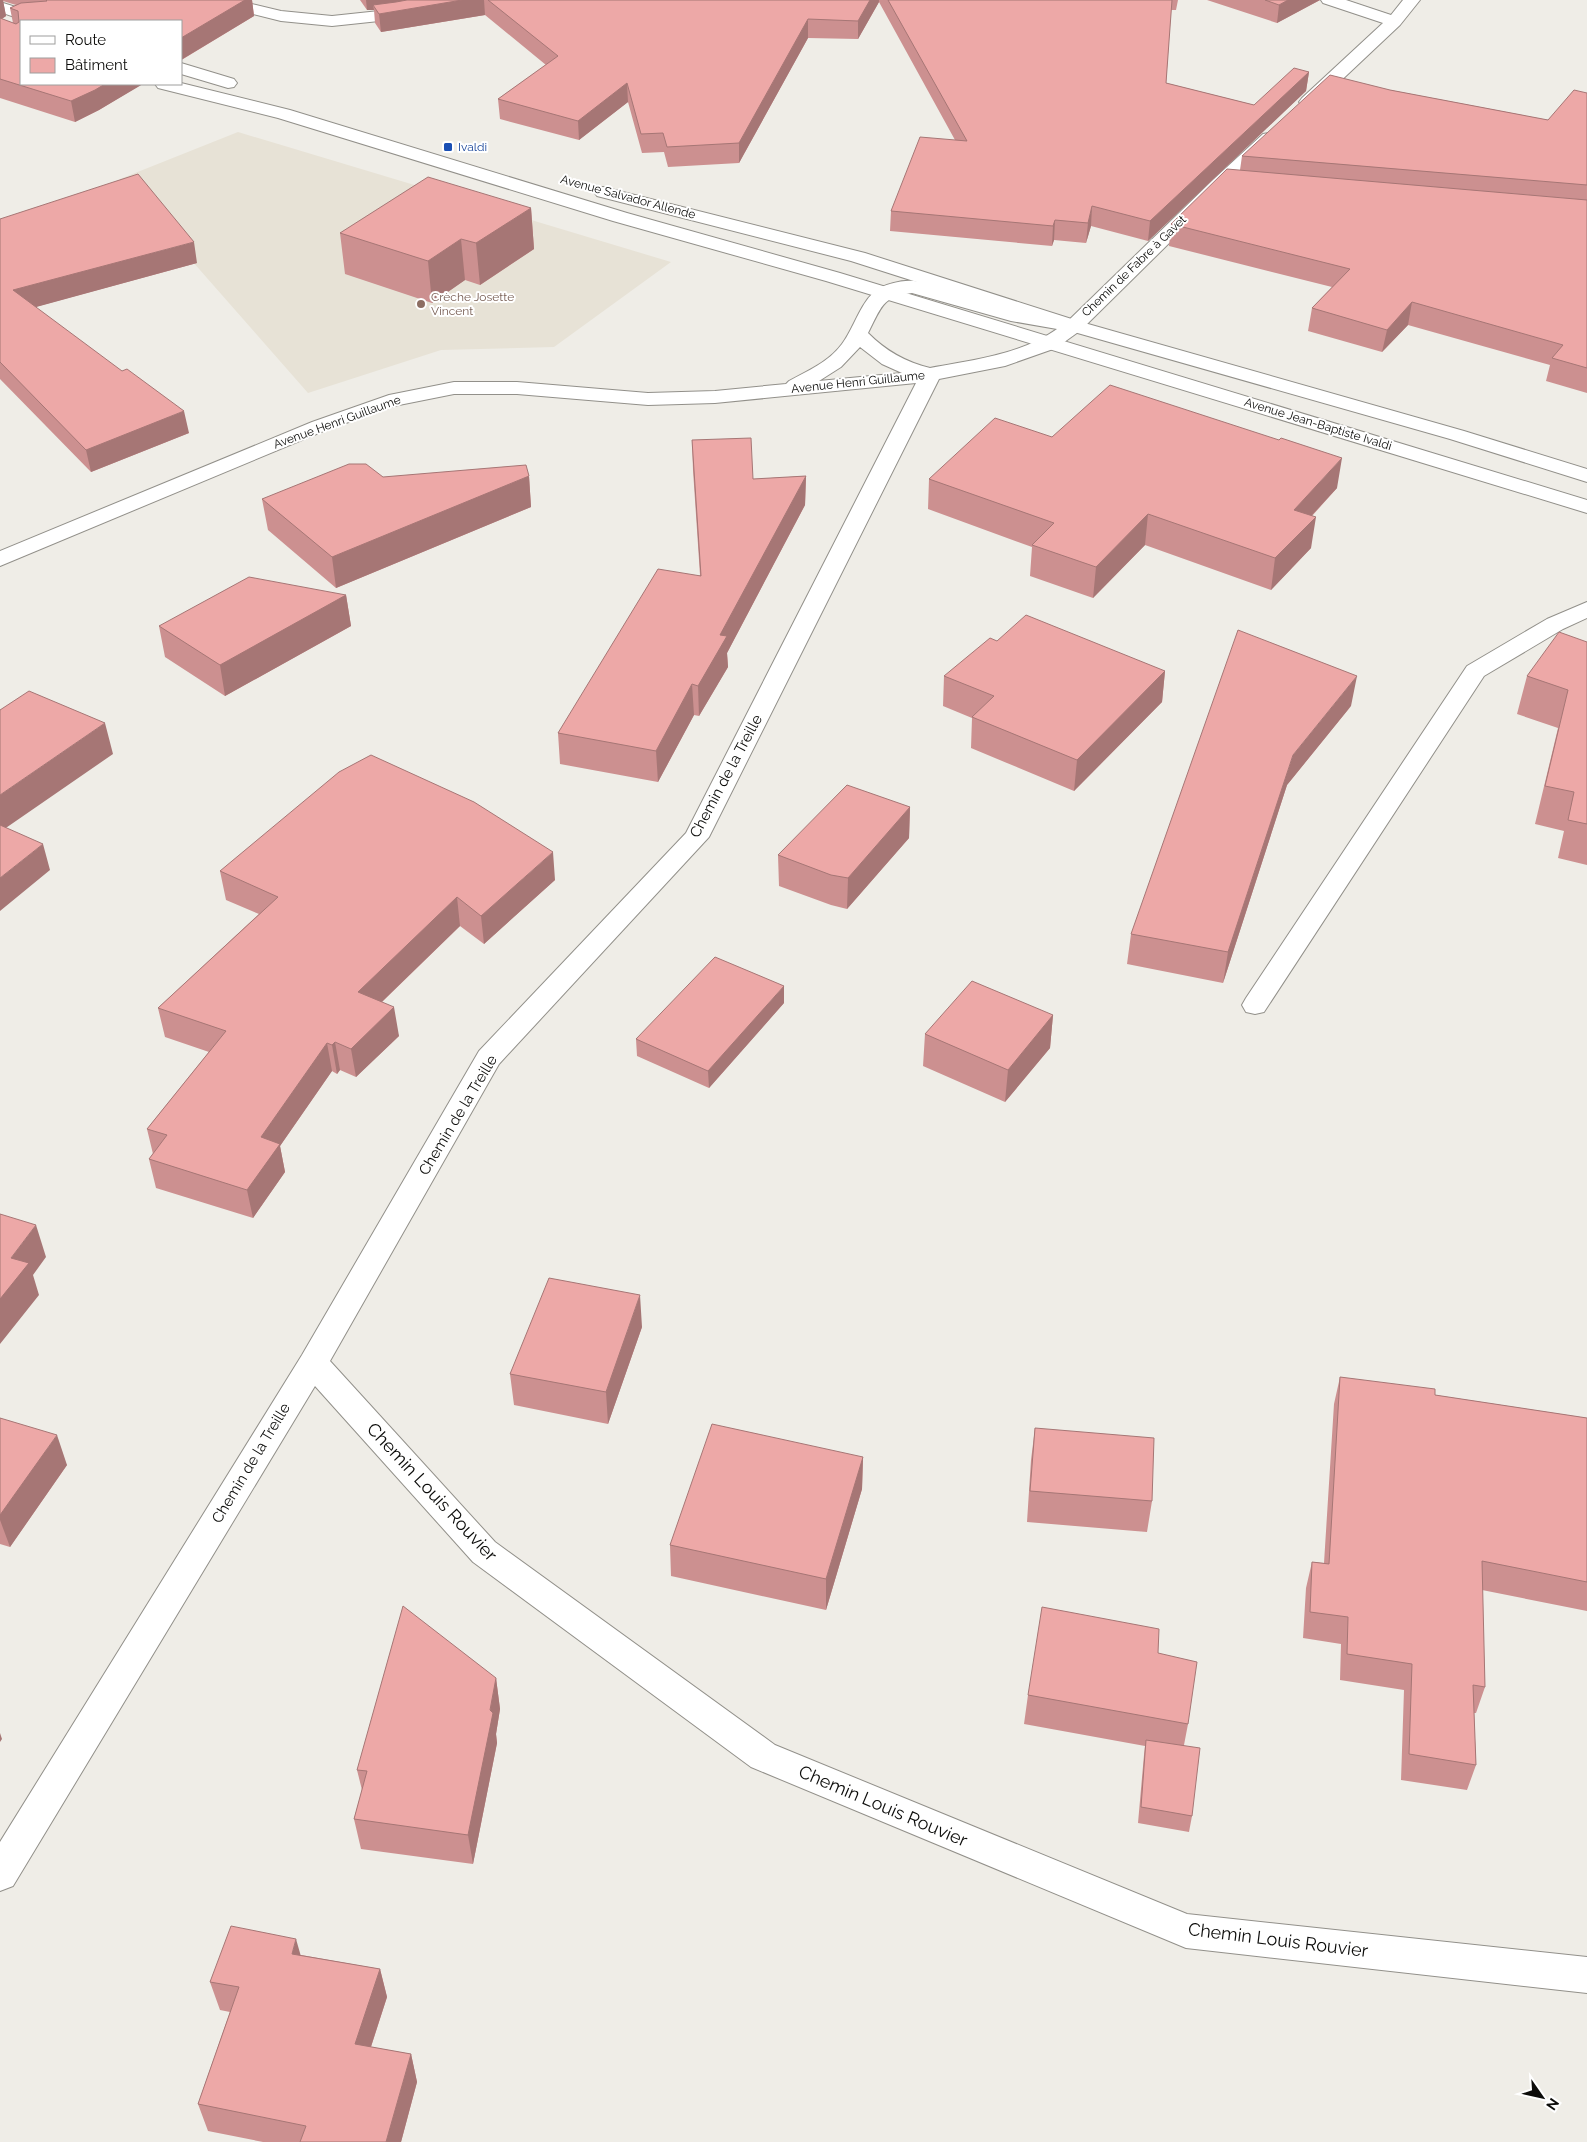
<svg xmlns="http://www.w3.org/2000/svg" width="1587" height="2142" font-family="Raleway,sans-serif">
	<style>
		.built { fill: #e7e2d6 }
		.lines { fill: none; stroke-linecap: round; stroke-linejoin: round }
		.minor-casing { stroke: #92908a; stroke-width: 2 }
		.major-casing { stroke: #92908a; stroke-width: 2 }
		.minor { fill: #fff; fill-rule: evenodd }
		.major { fill: #fff; fill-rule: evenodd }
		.wall { fill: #cc9090; fill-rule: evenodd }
		.shaded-wall { fill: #a67675 }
		.building { fill: #eda8a7; stroke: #a67675 }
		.transit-dot { fill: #1a4fb4; stroke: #fff; stroke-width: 2 }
		.education-dot { fill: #8d6e63; stroke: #fff; stroke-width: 2 }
		.labels { text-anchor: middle; stroke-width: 4; stroke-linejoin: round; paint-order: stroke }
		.far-transit-label { font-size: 12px; fill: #164399; stroke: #fff; text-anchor: start }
		.far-street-label { font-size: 12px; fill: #0c0c0a; stroke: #fff }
		.far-education-label { font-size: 12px; fill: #785e54; stroke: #fff; text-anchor: start }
		.street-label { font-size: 15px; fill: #0c0c0a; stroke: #fff }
		.near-street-label { font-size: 18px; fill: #0c0c0a; stroke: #fff }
	</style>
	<rect width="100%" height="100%" fill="#efede7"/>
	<path class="built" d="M 238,132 L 671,262 L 554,347 L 441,350 L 308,393 L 120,179 Z"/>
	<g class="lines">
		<defs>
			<path id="minor" d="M 206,0 L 235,0 L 281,11 L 332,16 L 398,9 L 442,0 L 473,0 L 471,3 L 398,19 L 332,26 L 281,21 L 208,3 Z
				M 1321,0 L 1346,0 L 1391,15 L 1403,0 L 1420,0 L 1400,25 L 1314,106 L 1308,107 L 1302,106 L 1299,102 L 1302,98 L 1383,23 L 1323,3 Z
				M 1269,133 L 1275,134 L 1278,138 L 1275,142 L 1226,187 L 1081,330 L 1056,348 L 1005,366 L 939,379 L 709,837 L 499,1064 L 330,1361 L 495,1542 L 775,1745 L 1187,1914 L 1587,1957 L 1587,1993 L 1186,1948 L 751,1767 L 473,1562 L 315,1386 L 13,1886 L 0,1891 L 0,1842 L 302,1355 L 479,1051 L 686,833 L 916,383 L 715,403 L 648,405 L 517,394 L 454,394 L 394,406 L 326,430 L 0,566 L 0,551 L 312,422 L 389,395 L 454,382 L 517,382 L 648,393 L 715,391 L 786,384 L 789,381 C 807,371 829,362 842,344 C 854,328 859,306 874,292 C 883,284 902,280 914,281 C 933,283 954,293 972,298 C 1005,307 1036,314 1069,320 L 1214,179 L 1263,134 ZM 912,293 L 1011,321 L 1057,329 C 1020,355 973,360 930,368 C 905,362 886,351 868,333 C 881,308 882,296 912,293 ZM 860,347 L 882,364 L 902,373 L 819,381 L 841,367 Z
				M 1587,602 L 1587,618 L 1563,629 L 1484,676 L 1264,1012 L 1255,1014 L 1246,1012 L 1242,1005 L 1246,998 L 1467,666 L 1547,619 Z"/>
			<path id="major" d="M 0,2 L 47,17 L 49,21 L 26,21 L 0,12 Z
				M 181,63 L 234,79 L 237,83 L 234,87 L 228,88 L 181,74 Z
				M 181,83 L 290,110 L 627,213 L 840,273 L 1587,500 L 1587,513 L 826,281 L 613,221 L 278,118 L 158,88 L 155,84 Z
				M 603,187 L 865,253 L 1081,322 L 1464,431 L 1587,469 L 1587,482 L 1450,439 L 1067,330 L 851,261 L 597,196 L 594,192 L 597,188 Z"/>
		</defs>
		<use href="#minor" class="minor-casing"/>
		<use href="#major" class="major-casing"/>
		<use href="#minor" class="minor"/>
		<use href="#major" class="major"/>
	</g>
	<path class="wall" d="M 0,0 L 252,0 L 254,16 L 99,110 L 75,122 L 0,98 ZM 3,1 L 16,5 L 10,8 L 13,23 L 2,19 L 6,16 Z
		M 360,0 L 1178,0 L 1176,10 L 1171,10 L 1166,83 L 1254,105 L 1309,72 L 1306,91 L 1148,241 L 1091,226 L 1086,243 L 1054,240 L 1052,246 L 890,231 L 891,211 L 955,140 L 879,2 L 858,39 L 808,38 L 739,163 L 668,167 L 664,152 L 642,153 L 628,102 L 579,140 L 500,119 L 498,99 L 546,65 L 485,15 L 381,32 L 375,23 L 374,10 L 367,10 Z
		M 1207,0 L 1320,0 L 1277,23 Z
		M 1390,90 L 1548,120 L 1587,93 L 1587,393 L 1546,381 L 1550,365 L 1408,325 L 1382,352 L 1308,331 L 1312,308 L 1332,287 L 1169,246 L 1171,224 L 1240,170 L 1242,156 Z
		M 531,208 L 534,249 L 480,285 L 465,280 L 432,303 L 345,274 L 340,233 Z
		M 0,219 L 197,263 L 35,307 L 189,433 L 91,472 L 0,379 Z
		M 1052,437 L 1337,488 L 1312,516 L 1311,548 L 1271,590 L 1145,545 L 1093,598 L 1030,576 L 1032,547 L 928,509 L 929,479 Z
		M 692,440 L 753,479 L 806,476 L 805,505 L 727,653 L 728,667 L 699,716 L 694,715 L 658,782 L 560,764 L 558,733 L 700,575 L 693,470 Z
		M 529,476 L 531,507 L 336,588 L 268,530 L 262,499 L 383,477 Z
		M 346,595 L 351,626 L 225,696 L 165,657 L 159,626 Z
		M 1587,642 L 1587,865 L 1558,858 L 1564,831 L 1535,824 L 1558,728 L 1517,714 L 1527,676 Z
		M 1165,671 L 1162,702 L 1074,791 L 971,748 L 972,718 L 943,706 L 944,676 Z
		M 1351,706 L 1287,785 L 1223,983 L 1127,964 L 1131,934 Z
		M 910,807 L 909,838 L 847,909 L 831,905 L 779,886 L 778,855 Z
		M 220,871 L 555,880 L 484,944 L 460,926 L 382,1002 L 399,1036 L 356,1077 L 340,1070 L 337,1074 L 332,1071 L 280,1146 L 285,1172 L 253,1218 L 156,1188 L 149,1159 L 153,1154 L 147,1129 L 209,1052 L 165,1037 L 158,1008 L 259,914 L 226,900 Z
		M 784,1003 L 709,1088 L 637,1056 L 636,1039 Z
		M 1053,1015 L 1050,1048 L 1005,1102 L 923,1066 L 925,1034 Z
		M 642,1327 L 608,1424 L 514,1405 L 510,1374 Z
		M 1340,1377 L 1435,1395 L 1587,1418 L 1587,1611 L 1482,1590 L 1485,1687 L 1476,1713 L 1474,1713 L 1476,1765 L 1467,1790 L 1401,1780 L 1404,1690 L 1340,1680 L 1341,1644 L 1303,1638 L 1306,1588 L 1312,1562 L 1324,1563 L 1334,1404 Z
		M 0,1418 L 67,1465 L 10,1547 L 0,1544 Z
		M 1035,1428 L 1152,1501 L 1147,1532 L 1027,1522 L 1031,1460 Z
		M 863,1457 L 862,1489 L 826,1610 L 671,1576 L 670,1545 Z
		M 1158,1653 L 1188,1724 L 1184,1745 L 1192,1816 L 1189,1832 L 1138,1823 L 1144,1755 L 1145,1746 L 1024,1724 L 1028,1695 Z
		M 496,1678 L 500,1709 L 496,1734 L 497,1743 L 473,1864 L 361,1849 L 354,1819 L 362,1790 L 357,1770 Z
		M 301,1955 L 380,1969 L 387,1997 L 371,2047 L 411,2054 L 417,2082 L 401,2142 L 263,2142 L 208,2131 L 198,2104 L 230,2012 L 220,2010 L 210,1982 Z"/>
	<path class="shaded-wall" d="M 0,0 L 3,0 L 6,16 L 0,20 Z
		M 245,0 L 252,0 L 254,16 L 181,60 L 181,38 Z
		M 366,0 L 433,0 L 373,5 L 374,10 L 367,10 Z
		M 462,0 L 484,0 L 485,15 L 381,32 L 379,14 Z
		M 870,0 L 879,0 L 879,2 L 858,39 L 858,21 Z
		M 1288,0 L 1320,0 L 1277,23 L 1279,5 Z
		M 808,19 L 808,38 L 739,163 L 739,143 Z
		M 1309,72 L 1306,91 L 1148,241 L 1150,221 Z
		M 627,83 L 628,102 L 579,140 L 578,121 Z
		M 105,84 L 143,84 L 99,110 L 75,122 L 71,101 Z
		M 1092,206 L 1091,226 L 1086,243 L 1088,223 Z
		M 531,208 L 534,249 L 480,285 L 476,243 Z
		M 1055,220 L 1054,240 L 1052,246 L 1053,226 Z
		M 461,239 L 465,280 L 432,303 L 428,261 Z
		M 194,242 L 197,263 L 18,312 L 13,290 Z
		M 1412,302 L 1408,325 L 1382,352 L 1387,330 Z
		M 184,411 L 189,433 L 91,472 L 86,450 Z
		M 1342,458 L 1337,488 L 1289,540 L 1294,510 Z
		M 529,476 L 531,507 L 336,588 L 332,557 Z
		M 806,476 L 805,505 L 727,653 L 728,667 L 699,716 L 698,686 L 720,635 Z
		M 1148,514 L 1145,545 L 1093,598 L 1096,567 Z
		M 1316,517 L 1311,548 L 1271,590 L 1275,558 Z
		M 346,595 L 351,626 L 225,696 L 220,665 Z
		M 1165,671 L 1162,702 L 1074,791 L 1077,760 Z
		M 1357,676 L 1351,706 L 1287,785 L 1223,983 L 1228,952 L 1293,755 Z
		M 692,684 L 694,715 L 658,782 L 656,751 Z
		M 105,723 L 113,754 L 0,832 L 0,795 Z
		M 910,807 L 909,838 L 847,909 L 848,878 Z
		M 43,844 L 50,870 L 0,911 L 0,878 Z
		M 553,852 L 555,880 L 484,944 L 481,916 Z
		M 457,897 L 460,926 L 362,1021 L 358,992 Z
		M 784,986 L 784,1003 L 709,1088 L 708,1071 Z
		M 394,1007 L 399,1036 L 356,1077 L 351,1049 Z
		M 1053,1015 L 1050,1048 L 1005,1102 L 1008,1070 Z
		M 335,1042 L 340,1070 L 337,1074 L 332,1045 Z
		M 327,1043 L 332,1071 L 280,1146 L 285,1172 L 253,1218 L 247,1190 L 261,1137 Z
		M 36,1225 L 46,1257 L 33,1275 L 39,1295 L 0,1344 L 0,1299 L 11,1258 Z
		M 640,1295 L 642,1327 L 608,1424 L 606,1392 Z
		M 57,1435 L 67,1465 L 10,1547 L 0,1520 L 0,1515 Z
		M 863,1457 L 862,1489 L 826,1610 L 826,1579 Z
		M 496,1678 L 500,1709 L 496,1734 L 497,1743 L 473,1864 L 468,1835 Z
		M 0,1733 L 2,1739 L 0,1742 Z
		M 296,1939 L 304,1967 L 292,1954 Z
		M 380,1969 L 387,1997 L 363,2071 L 355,2044 Z
		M 411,2054 L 417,2082 L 401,2142 L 386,2142 Z"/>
	<path class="building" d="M 46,0 L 245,0 L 181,38 L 181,21 L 21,21 L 21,84 L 105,84 L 95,90 L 71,101 L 0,79 L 0,18 L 16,24 L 19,22 L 18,11 L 10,8 L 21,3 L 47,1 Z
		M 407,0 L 462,0 L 379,14 L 373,5 L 396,2 Z
		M 488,0 L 870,0 L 858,21 L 808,19 L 739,143 L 667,147 L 663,133 L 641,134 L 627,83 L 578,121 L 498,99 L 558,56 Z
		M 888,0 L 1172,0 L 1166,83 L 1254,105 L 1294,68 L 1309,72 L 1150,221 L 1092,206 L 1088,223 L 1055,220 L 1053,226 L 891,211 L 920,137 L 967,141 Z
		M 1265,0 L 1288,0 L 1279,5 Z
		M 1330,75 L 1390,90 L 1548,120 L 1574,90 L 1587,93 L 1587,185 L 1242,156 Z
		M 1227,169 L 1587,200 L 1587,368 L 1552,358 L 1563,345 L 1412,302 L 1387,330 L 1312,308 L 1350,269 L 1171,224 Z
		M 138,174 L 194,242 L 13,290 L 122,371 L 127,369 L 184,411 L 86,450 L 0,362 L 0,219 Z
		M 428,177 L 531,208 L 476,243 L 461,239 L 428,261 L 340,233 Z
		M 1110,385 L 1279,440 L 1281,438 L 1342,458 L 1294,510 L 1316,517 L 1275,558 L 1148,514 L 1096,567 L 1032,545 L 1054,523 L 929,479 L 995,418 L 1052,437 Z
		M 751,438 L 753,479 L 806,476 L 720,635 L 727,636 L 698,686 L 692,684 L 656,751 L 558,733 L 658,569 L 701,576 L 692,440 Z
		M 349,464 L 366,464 L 383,477 L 526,465 L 529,476 L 332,557 L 262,499 Z
		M 249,577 L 346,595 L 220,665 L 159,626 Z
		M 1026,615 L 1165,671 L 1077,760 L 972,717 L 994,696 L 944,676 L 990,638 L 997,641 Z
		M 1238,630 L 1357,676 L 1293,755 L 1228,952 L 1131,934 Z
		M 1559,632 L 1587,642 L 1587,824 L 1568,820 L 1574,792 L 1545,786 L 1568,690 L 1527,676 Z
		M 29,691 L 105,723 L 0,795 L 0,710 Z
		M 371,755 L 474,802 L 553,852 L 481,916 L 457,897 L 358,992 L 394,1007 L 351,1049 L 335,1042 L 332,1045 L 327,1043 L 261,1137 L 280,1144 L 247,1190 L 149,1159 L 167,1135 L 147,1129 L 226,1031 L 158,1008 L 278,897 L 220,871 L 339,772 Z
		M 847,785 L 910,807 L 848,878 L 831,875 L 778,855 Z
		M 0,825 L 43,844 L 0,878 Z
		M 715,957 L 784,986 L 708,1071 L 636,1039 Z
		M 972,981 L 1053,1015 L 1008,1070 L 925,1034 Z
		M 0,1214 L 36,1225 L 11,1258 L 29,1263 L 0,1299 Z
		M 549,1278 L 640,1295 L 606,1392 L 510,1374 Z
		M 1340,1377 L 1435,1389 L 1435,1395 L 1587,1418 L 1587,1582 L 1482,1561 L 1485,1687 L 1473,1685 L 1476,1765 L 1409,1754 L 1412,1664 L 1347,1654 L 1348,1617 L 1310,1612 L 1312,1562 L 1329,1564 Z
		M 0,1418 L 57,1435 L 0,1515 Z
		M 712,1424 L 863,1457 L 826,1579 L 670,1545 Z
		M 1035,1428 L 1154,1438 L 1152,1501 L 1030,1491 Z
		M 403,1606 L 496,1678 L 490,1710 L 493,1713 L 468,1835 L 354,1819 L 367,1771 L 357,1770 Z
		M 1042,1607 L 1159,1629 L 1158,1653 L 1197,1662 L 1188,1724 L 1028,1695 Z
		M 1146,1740 L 1200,1748 L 1192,1816 L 1141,1807 Z
		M 231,1926 L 296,1939 L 292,1954 L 380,1969 L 355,2044 L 411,2054 L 386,2142 L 300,2142 L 306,2126 L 198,2104 L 239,1987 L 210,1982 Z"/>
	<rect class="transit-dot" x="443" y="142" width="10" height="10" rx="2.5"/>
	<circle class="education-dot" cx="421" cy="304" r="5"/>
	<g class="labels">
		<g class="far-transit-label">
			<text x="458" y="151">Ivaldi</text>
		</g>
		<g class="far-street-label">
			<text transform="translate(628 197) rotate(15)" y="4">Avenue Salvador Allende</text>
			<text transform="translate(1134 266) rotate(-44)" y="4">Chemin de Fabre à Gavet</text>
			<text transform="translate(858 382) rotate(-6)" y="4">Avenue Henri Guillaume</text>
			<text transform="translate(337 422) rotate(-20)" y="4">Avenue Henri Guillaume</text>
			<text transform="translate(1318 424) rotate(17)" y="4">Avenue Jean-Baptiste Ivaldi</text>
		</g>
		<g class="far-education-label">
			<text x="431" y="301">Crèche Josette<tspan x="431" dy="14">Vincent</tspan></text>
		</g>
		<g class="street-label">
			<text transform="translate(726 776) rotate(-62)" y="5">Chemin de la Treille</text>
			<text transform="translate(458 1115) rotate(-59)" y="5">Chemin de la Treille</text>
			<text transform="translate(251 1463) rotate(-59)" y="5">Chemin de la Treille</text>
		</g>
		<g class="near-street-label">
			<text transform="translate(432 1492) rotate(47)" y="6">Chemin Louis Rouvier</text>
			<text transform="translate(883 1806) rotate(23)" y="6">Chemin Louis Rouvier</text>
			<text transform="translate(1278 1940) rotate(7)" y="6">Chemin Louis Rouvier</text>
		</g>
	</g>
	<rect x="20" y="20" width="162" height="65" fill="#ffffff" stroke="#9e9e9d"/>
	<rect x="30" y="36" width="25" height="8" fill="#ffffff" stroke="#9e9e9d"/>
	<text x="65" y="45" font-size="15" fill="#0c0c0a">Route</text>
	<rect x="30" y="58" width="25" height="15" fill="#eda8a7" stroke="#9e9e9d"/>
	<text x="65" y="70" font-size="15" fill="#0c0c0a">Bâtiment</text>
	<g transform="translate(1542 2097) rotate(124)" stroke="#ffffff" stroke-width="4" paint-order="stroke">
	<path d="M0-4L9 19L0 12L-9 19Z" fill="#0c0c0a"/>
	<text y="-8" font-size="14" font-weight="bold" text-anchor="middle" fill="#0c0c0a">N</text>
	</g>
</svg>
